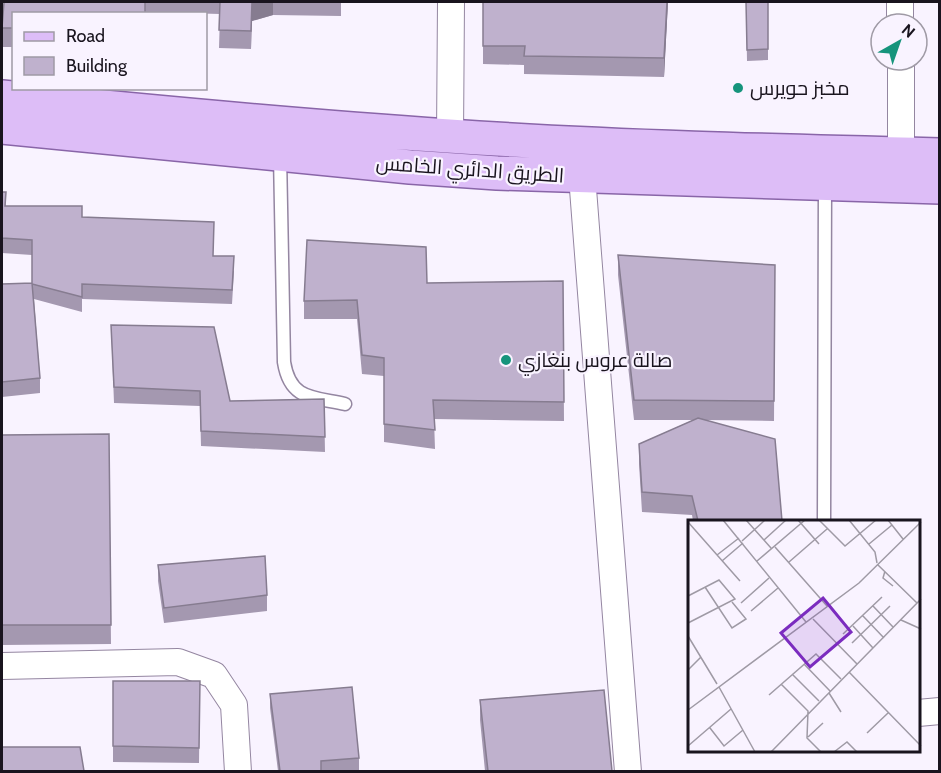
<svg xmlns="http://www.w3.org/2000/svg" width="941" height="773" font-family="Cabin,Cairo,sans-serif">
	<style>
		.lines { fill: none; stroke-linecap: round; stroke-linejoin: round }
		.lane-casing { stroke: #9486a1; stroke-width: 15 }
		.street-casing { stroke: #9486a1; stroke-width: 28 }
		.primary-casing { stroke: #8965a8; stroke-width: 36 }
		.lane { stroke: #fff; stroke-width: 12 }
		.street { stroke: #fff; stroke-width: 26 }
		.primary { stroke: #ddbdf7; stroke-width: 33 }
		.wall { fill: #a498b0 }
		.shaded-wall { fill: #867c90 }
		.building { fill: #bfb1cd; stroke: #867c90; stroke-width: 1.5 }
		.poi-dot { fill: #16947c; stroke: #f9f3ff; stroke-width: 2 }
		.labels { text-anchor: middle; stroke-width: 4.5; stroke-linejoin: round; paint-order: stroke }
		.poi-label { font-size: 20px; fill: #19141e; stroke: #f9f3ff; text-anchor: start }
		.street-label { font-size: 20px; fill: #19141e; stroke: #f9f3ff }
		.inset-road { fill: none; stroke: #9f9aa5; stroke-width: 1.5 }
		.view { fill: #7b2cbf; fill-opacity: 0.15; stroke: #7b2cbf; stroke-width: 3 }
		.inset-edge { fill: none; stroke: #19141e; stroke-width: 3 }
	</style>
	<rect width="100%" height="100%" fill="#f9f3ff"/>
	<g class="lines">
		<defs>
			<path id="lane" d="M 280,155 L 284,362 C 290,400 313,397 345,404
				M 824,521 L 825,185"/>
			<path id="street" d="M 900,2 L 900,24
				M 901,60 L 901,154
				M 450,136 L 451,2
				M 582,176 L 628,772
				M 2,666 L 178,662 L 214,675 L 234,705 L 238,772
				M 918,713 L 940,711"/>
			<path id="primary" d="M 2,97 C 150,112 299,126 449,136 C 612,147 776,151 940,155
				M 2,127 L 410,167 L 497,173 L 940,187"/>
		</defs>
		<use href="#lane" class="lane-casing"/>
		<use href="#street" class="street-casing"/>
		<use href="#primary" class="primary-casing"/>
		<use href="#lane" class="lane"/>
		<use href="#street" class="street"/>
		<use href="#primary" class="primary"/>
	</g>
	<path class="wall" d="M 4,2 L 341,2 L 341,16 L 273,15 L 252,21 L 251,49 L 219,48 L 220,14 L 145,12 L 14,14 L 14,47 L 2,47 L 2,28 Z
		M 483,2 L 668,2 L 664,77 L 524,74 L 524,65 L 483,64 Z
		M 746,2 L 768,2 L 768,60 L 747,61 Z
		M 2,192 L 6,206 L 82,217 L 214,256 L 234,271 L 232,304 L 82,299 L 82,312 L 34,299 L 40,378 L 40,393 L 2,397 L 2,284 L 32,283 L 32,255 L 2,253 Z
		M 618,255 L 775,265 L 774,421 L 705,420 L 782,521 L 693,521 L 692,515 L 642,512 L 639,464 L 639,444 L 693,420 L 634,420 L 618,275 Z
		M 563,281 L 564,421 L 434,419 L 435,449 L 384,442 L 384,376 L 362,374 L 357,319 L 304,319 L 304,301 L 427,283 Z
		M 111,325 L 230,401 L 324,399 L 325,452 L 201,446 L 200,406 L 114,403 Z
		M 109,434 L 111,644 L 2,645 L 2,435 Z
		M 158,565 L 267,595 L 267,611 L 164,623 L 158,581 Z
		M 113,681 L 200,681 L 199,763 L 113,762 Z
		M 270,694 L 359,758 L 359,771 L 278,771 L 270,708 Z
		M 480,700 L 612,771 L 485,771 L 480,720 Z"/>
	<path class="shaded-wall" d="M 252,2 L 273,2 L 273,15 L 252,21 L 251,49 Z
		M 667,2 L 668,2 L 664,77 L 664,58 Z"/>
	<path class="building" d="M 4,2 L 145,2 L 145,14 L 14,14 L 14,28 L 2,28 Z
		M 220,2 L 254,2 L 252,2 L 251,31 L 219,30 Z
		M 483,2 L 667,2 L 664,58 L 524,56 L 525,46 L 483,46 Z
		M 746,2 L 768,2 L 768,49 L 747,50 Z
		M 2,192 L 6,192 L 5,206 L 82,206 L 82,217 L 214,222 L 213,256 L 234,256 L 232,290 L 82,284 L 82,297 L 32,284 L 32,240 L 2,238 Z
		M 307,240 L 426,247 L 427,283 L 563,281 L 564,402 L 433,400 L 435,430 L 384,424 L 384,358 L 362,355 L 357,300 L 304,301 Z
		M 618,255 L 775,265 L 774,401 L 634,400 Z
		M 32,283 L 40,378 L 2,382 L 2,284 Z
		M 111,325 L 214,327 L 230,401 L 324,399 L 325,437 L 201,431 L 200,391 L 114,387 Z
		M 698,418 L 775,439 L 782,521 L 698,521 L 692,496 L 642,492 L 639,444 Z
		M 109,434 L 111,625 L 2,625 L 2,435 Z
		M 265,556 L 267,595 L 164,608 L 158,565 Z
		M 113,681 L 200,681 L 199,748 L 113,746 Z
		M 352,687 L 359,758 L 321,761 L 321,771 L 280,771 L 270,694 Z
		M 604,690 L 612,771 L 488,771 L 480,700 Z
		M 2,747 L 80,747 L 84,771 L 2,771 Z"/>
	<g class="poi-dot">
		<circle cx="738" cy="88" r="6"/>
		<circle cx="506" cy="360" r="6"/>
	</g>
	<g class="labels">
		<g class="poi-label">
			<text x="750" y="95">مخبز حويرس</text>
			<text x="518" y="367">صالة عروس بنغازي</text>
		</g>
		<g class="street-label">
			<text transform="translate(470 169) rotate(4)" y="7">الطريق الدائري الخامس</text>
		</g>
	</g>
	<g transform="translate(688 520)">
		<rect width="232" height="232" fill="#f9f3ff"/>
		<path class="inset-road" d="M 35,0 L 118,102M 58,0 L 83,28M 110,0 L 131,24M 131,0 L 157,26 L 188,0M 161,0 L 187,32 L 189,43M 200,0 L 215,19M 0,2 L 52,61M 76,20 L 98,0M 54,21 L 77,0M 181,24 L 204,5M 87,27 L 139,86M 29,35 L 51,18M 34,41 L 55,23M 69,41 L 117,0M 101,42 L 139,9M 190,45 L 229,83M 197,51 L 195,58 L 205,66M 17,67 L 44,108 L 58,99 L 44,82M 0,76 L 31,60 L 47,79 L 0,103M 53,83 L 81,58M 185,86 L 205,107M 63,91 L 90,68M 175,96 L 196,118M 125,99 L 169,144M 213,100 L 233,109M 165,106 L 185,128M 155,114 L 194,77M 0,116 L 29,164M 164,123 L 202,86M 116,144 L 142,171M 0,150 L 13,137M 161,152 L 233,226M 104,154 L 131,181M 93,164 L 120,191 L 119,218 L 133,232M 31,167 L 67,232M 141,173 L 153,192M 81,175 L 128,134 L 153,159M 0,190 L 171,63 L 233,2M 22,208 L 36,226 L 55,210M 179,213 L 200,193M 120,217 L 135,203M 0,226 L 43,189M 83,232 L 233,79M 146,232 L 159,222 L 169,232"/>
		<path class="view" d="M 135,78 L 163,112 L 122,147 L 93,113 Z"/>
		<rect width="232" height="232" class="inset-edge"/>
	</g>
	<rect width="941" height="773" fill="none" stroke="#19141e" stroke-width="6"/>
	<rect x="12" y="12" width="195" height="78" fill="#f9f3ff" stroke="#9f9aa5" stroke-width="1.5"/>
	<rect x="24" y="32" width="30" height="9" fill="#ddbdf7" stroke="#9f9aa5" stroke-width="1.5"/>
	<text x="66" y="42" font-size="18" fill="#19141e">Road</text>
	<rect x="24" y="57" width="30" height="18" fill="#bfb1cd" stroke="#9f9aa5" stroke-width="1.5"/>
	<text x="66" y="72" font-size="18" fill="#19141e">Building</text>
	<g transform="translate(899 42) rotate(40)"><circle r="28" fill="#f9f3ff" stroke="#9f9aa5" stroke-width="1.5"/>
	<path d="M0-4.5L10 22L0 15L-10 22Z" fill="#16947c"/>
	<text y="-9" font-size="16" font-weight="bold" text-anchor="middle" fill="#19141e">N</text>
	</g>
</svg>
